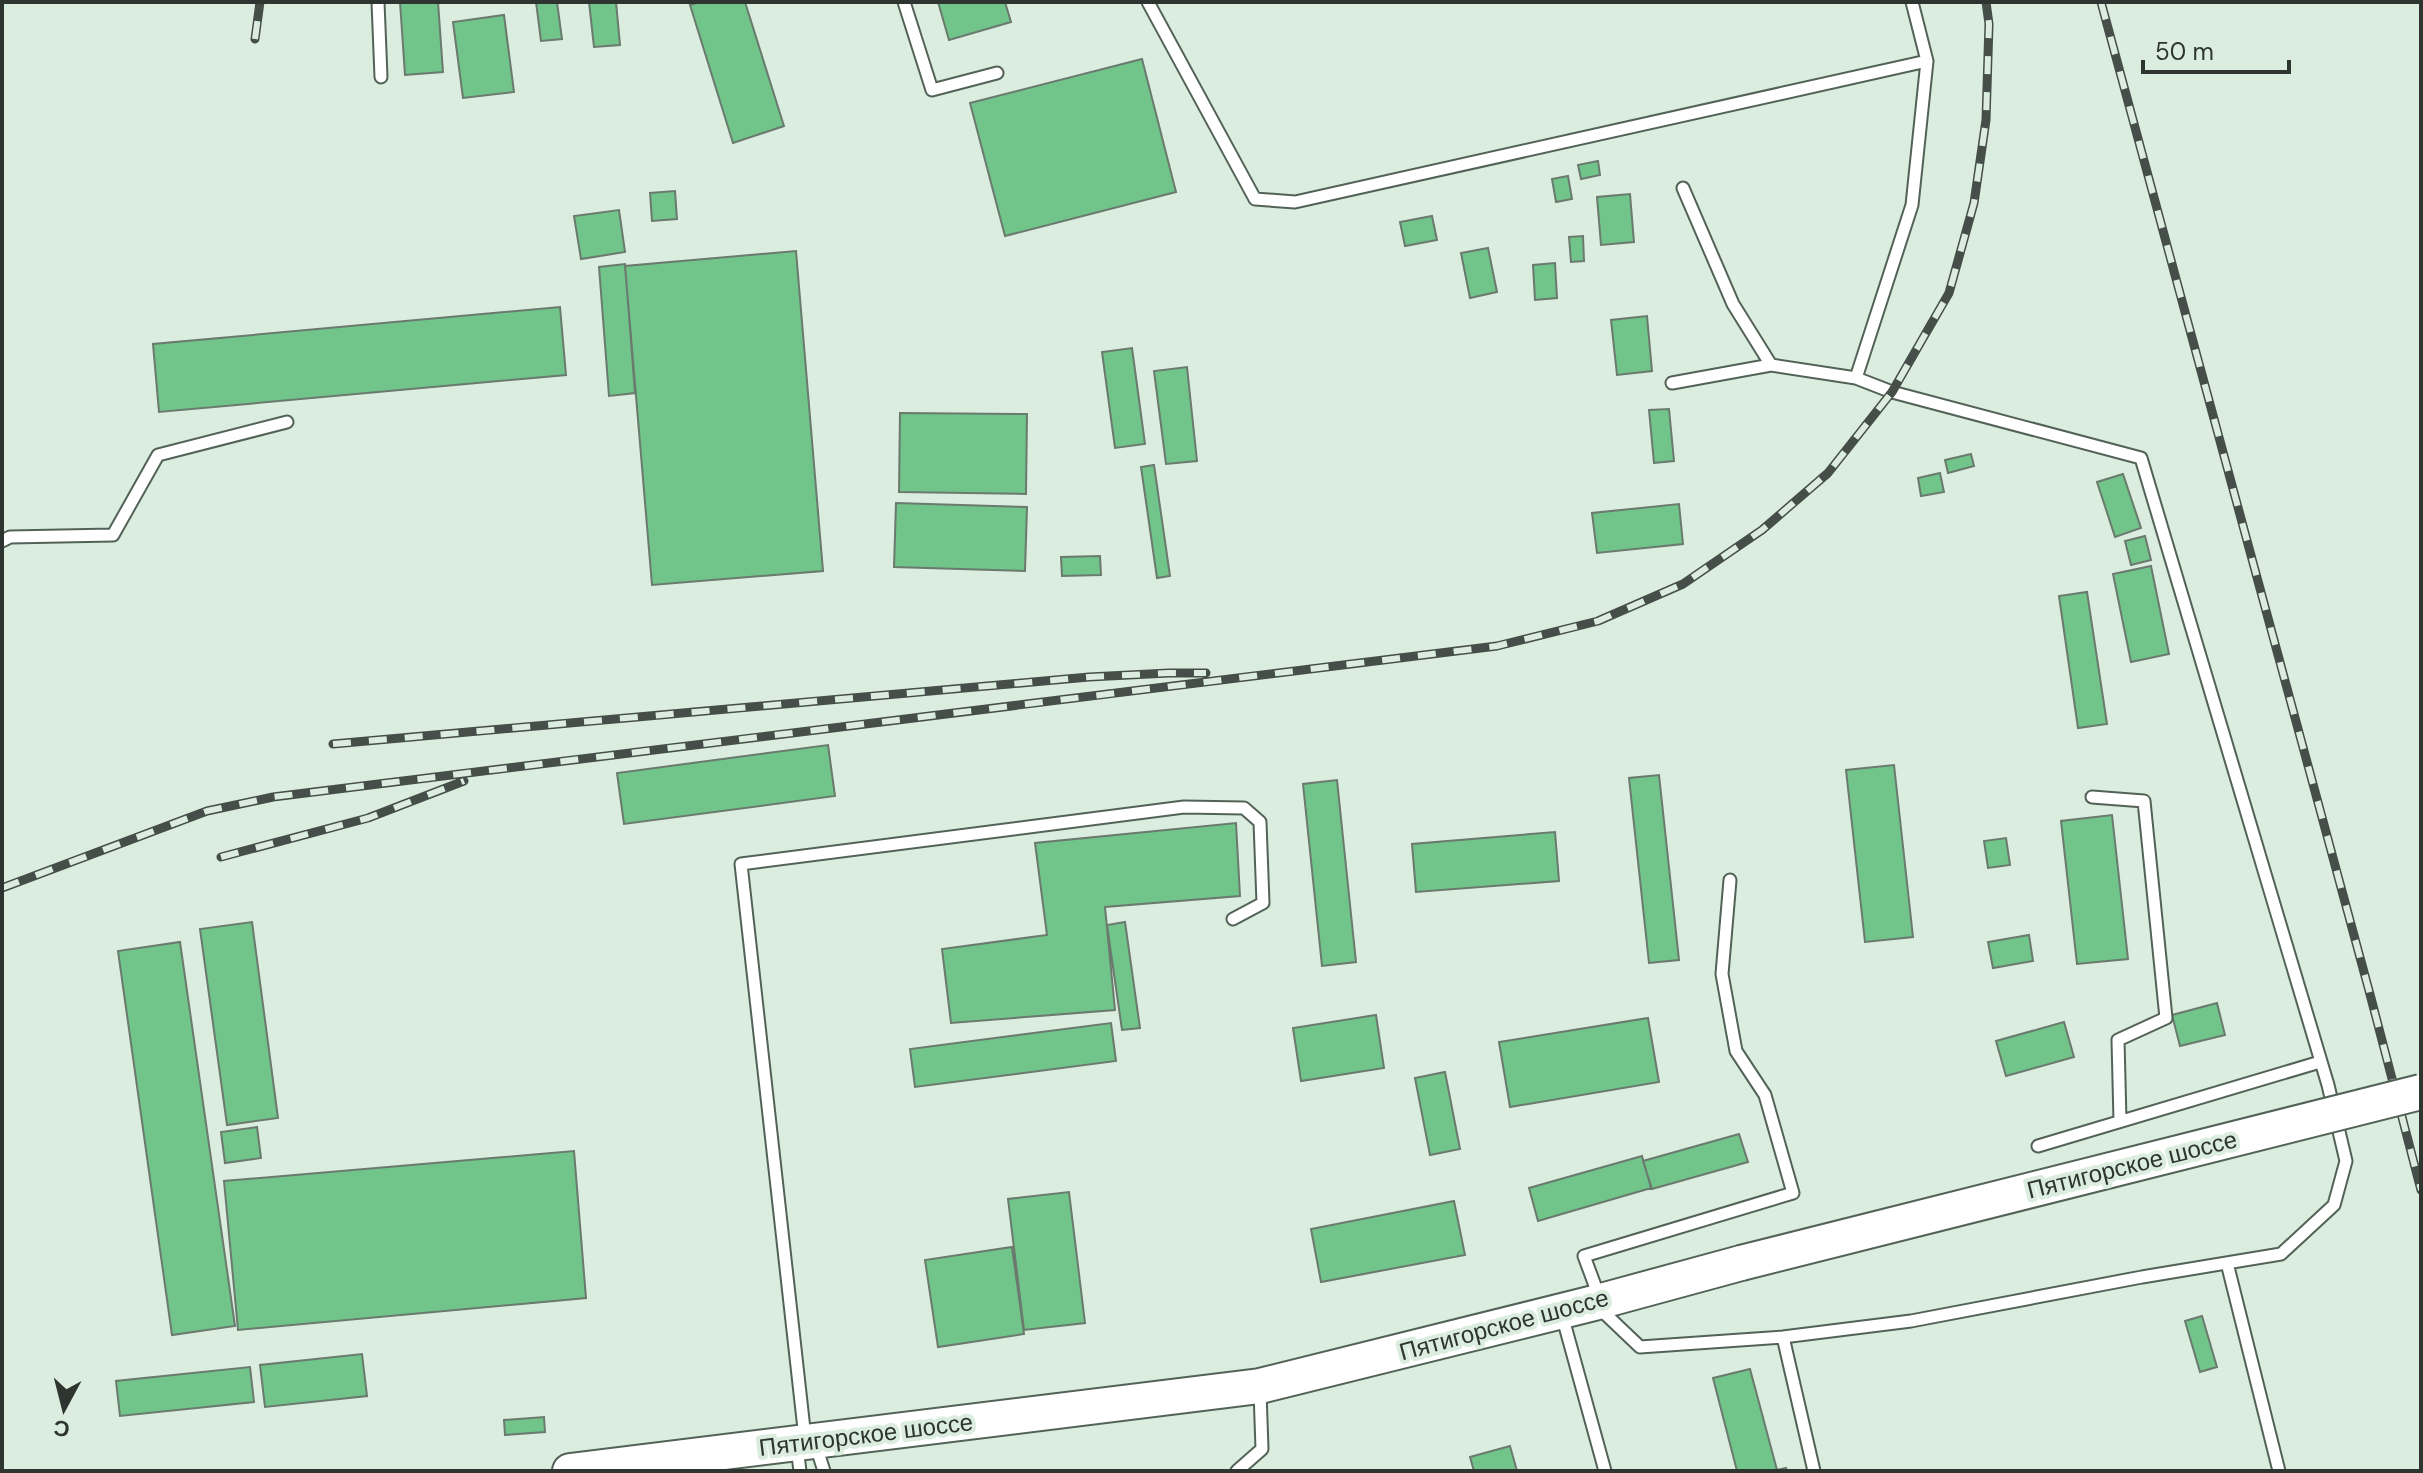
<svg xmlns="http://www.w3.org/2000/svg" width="2423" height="1473" font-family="'DM Sans',sans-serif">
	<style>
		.building { fill: #71c48a; stroke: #6a7a6e; stroke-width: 2 }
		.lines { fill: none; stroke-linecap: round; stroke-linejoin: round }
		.service-casing { stroke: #536257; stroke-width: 15 }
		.primary-casing { stroke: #536257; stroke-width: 38 }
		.service { stroke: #fff; stroke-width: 11 }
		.primary { stroke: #fff; stroke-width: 34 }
		.rail-casing { stroke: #454e48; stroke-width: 9 }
		.rail { stroke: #dbeddf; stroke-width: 6; stroke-dasharray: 18; stroke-linecap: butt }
		.primary-bridge-casing { stroke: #536257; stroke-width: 38; stroke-linecap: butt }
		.primary-bridge { stroke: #fff; stroke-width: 34 }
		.labels { text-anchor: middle; stroke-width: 8; stroke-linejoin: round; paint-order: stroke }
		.street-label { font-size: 24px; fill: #2e3530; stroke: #dbeddf }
	</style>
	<rect width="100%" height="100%" fill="#dbeddf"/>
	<path class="building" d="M 400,2 L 438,2 L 443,72 L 405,75 Z
		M 536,2 L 557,2 L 562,39 L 541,41 Z
		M 589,2 L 616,2 L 620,45 L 594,47 Z
		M 699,2 L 745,2 L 784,126 L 733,143 L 690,5 Z
		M 938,2 L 1005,2 L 1011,22 L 949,40 Z
		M 504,15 L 514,92 L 463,98 L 453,22 Z
		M 1142,59 L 1176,192 L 1005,236 L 970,103 Z
		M 1598,161 L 1600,175 L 1581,179 L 1578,165 Z
		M 1568,176 L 1572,199 L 1556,202 L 1552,179 Z
		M 675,191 L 677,219 L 652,221 L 650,193 Z
		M 1630,194 L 1634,242 L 1601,245 L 1597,197 Z
		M 619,210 L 625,252 L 581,259 L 574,216 Z
		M 1432,216 L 1437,240 L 1405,246 L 1400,222 Z
		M 1583,236 L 1584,261 L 1571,262 L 1569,237 Z
		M 1488,248 L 1497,292 L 1470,298 L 1461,253 Z
		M 796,251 L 823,571 L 652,585 L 625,266 Z
		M 1555,263 L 1557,298 L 1535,300 L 1533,265 Z
		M 625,264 L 635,393 L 609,396 L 599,267 Z
		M 560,307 L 566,375 L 159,412 L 153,344 Z
		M 1647,316 L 1652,371 L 1617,375 L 1611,320 Z
		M 1132,348 L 1145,444 L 1115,448 L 1102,352 Z
		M 1187,367 L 1197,461 L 1166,464 L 1154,371 Z
		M 1669,409 L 1674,461 L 1654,463 L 1649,410 Z
		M 900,413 L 1027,414 L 1026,494 L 899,492 Z
		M 1971,454 L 1974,466 L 1948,473 L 1945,460 Z
		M 1154,465 L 1170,576 L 1157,578 L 1141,467 Z
		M 1940,473 L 1944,492 L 1921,496 L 1918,478 Z
		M 2123,474 L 2141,528 L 2115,537 L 2097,482 Z
		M 896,503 L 1027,507 L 1025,571 L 894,567 Z
		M 1679,504 L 1683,544 L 1597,553 L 1592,513 Z
		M 2145,536 L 2151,560 L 2131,565 L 2125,541 Z
		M 1100,556 L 1101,575 L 1062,576 L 1061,557 Z
		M 2151,566 L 2169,654 L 2131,662 L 2113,574 Z
		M 2087,592 L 2107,724 L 2078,728 L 2059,596 Z
		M 828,745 L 835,796 L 624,824 L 617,773 Z
		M 1894,765 L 1913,937 L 1865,942 L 1846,770 Z
		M 1659,775 L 1679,960 L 1649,963 L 1629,778 Z
		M 1337,780 L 1356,962 L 1322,966 L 1303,784 Z
		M 2112,815 L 2128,959 L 2077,964 L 2061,821 Z
		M 1236,823 L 1240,896 L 1105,907 L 1115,1010 L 951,1023 L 942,949 L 1047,935 L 1035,843 Z
		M 1555,832 L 1559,881 L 1416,892 L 1412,844 Z
		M 2006,838 L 2010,865 L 1988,868 L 1984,841 Z
		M 252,922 L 278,1118 L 227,1125 L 200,929 Z
		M 1125,922 L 1140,1028 L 1122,1030 L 1107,925 Z
		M 2029,935 L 2033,961 L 1993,968 L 1988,942 Z
		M 180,942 L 235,1326 L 172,1335 L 118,951 Z
		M 2217,1003 L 2225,1035 L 2180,1046 L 2172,1015 Z
		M 1376,1015 L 1384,1068 L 1301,1081 L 1293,1028 Z
		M 1648,1018 L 1659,1082 L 1510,1107 L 1499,1042 Z
		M 2064,1022 L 2074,1057 L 2006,1076 L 1996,1041 Z
		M 1111,1023 L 1116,1061 L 915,1087 L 910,1049 Z
		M 1445,1072 L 1460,1149 L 1430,1155 L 1415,1078 Z
		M 257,1127 L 261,1158 L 225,1163 L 221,1132 Z
		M 1739,1134 L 1748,1162 L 1652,1189 L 1643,1161 Z
		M 574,1151 L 586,1298 L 238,1330 L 224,1181 Z
		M 1642,1156 L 1651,1188 L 1538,1221 L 1529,1188 Z
		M 1069,1192 L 1085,1323 L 1024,1330 L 1008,1199 Z
		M 1454,1201 L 1465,1255 L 1321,1282 L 1311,1229 Z
		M 1012,1247 L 1024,1334 L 938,1347 L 925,1260 Z
		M 2202,1316 L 2217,1367 L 2200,1372 L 2185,1321 Z
		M 362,1354 L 367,1396 L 265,1407 L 260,1365 Z
		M 250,1367 L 254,1402 L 120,1416 L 116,1381 Z
		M 1750,1369 L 1777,1470 L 1786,1468 L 1787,1471 L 1737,1471 L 1713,1378 Z
		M 544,1417 L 545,1432 L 505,1435 L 504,1420 Z
		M 1510,1446 L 1517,1471 L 1474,1471 L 1470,1457 Z"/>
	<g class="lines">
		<defs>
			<path id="service" d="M 378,2 L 381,77
				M 904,2 L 932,90 L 997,73
				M 1148,2 L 1255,199 L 1295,202 L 1927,61
				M 1683,188 L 1733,304 L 1771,365
				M 1856,378 L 1912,205 L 1927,61 L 1912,2
				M 2,541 L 10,537 L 113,535 L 158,455 L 287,422
				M 2092,797 L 2144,801 L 2166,1018 L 2118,1040 L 2120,1121
				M 2038,1146 L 2320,1062
				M 2227,1263 L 2279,1471
				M 1600,1299 L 1584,1256 L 1793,1193 L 1765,1095 L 1736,1051 L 1722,974 L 1730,880
				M 1597,1306 L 1640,1347 L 1783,1337 L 1911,1321 L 2142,1277 L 2281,1254 L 2334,1205 L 2346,1161 L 2328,1085 L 2141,458 L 1892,392 L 1856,378 L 1771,365 L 1672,383
				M 1562,1315 L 1605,1471
				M 1783,1337 L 1814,1471
				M 805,1438 L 741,864 L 1184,807 L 1244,808 L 1260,822 L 1263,903 L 1233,919
				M 816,1446 L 824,1471
				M 797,1448 L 800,1471
				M 1237,1471 L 1262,1449 L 1260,1391"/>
			<path id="primary" d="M 570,1471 L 1260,1386 L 1594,1303 L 1741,1263"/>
		</defs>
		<use href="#service" class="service-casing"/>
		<use href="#primary" class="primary-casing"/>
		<use href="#service" class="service"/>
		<use href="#primary" class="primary"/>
		<defs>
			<path id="rail" d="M 2101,2 L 2371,998 L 2421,1190
				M 255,39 L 260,2
				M 333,744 L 1089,677 L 1169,673 L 1206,673
				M 221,857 L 368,818 L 464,781
				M 2,888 L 207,811 L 273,797 L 1497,646 L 1598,621 L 1683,584 L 1762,530 L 1828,473 L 1892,392 L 1949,293 L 1974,203 L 1986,120 L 1989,24 L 1986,2"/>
		</defs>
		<use href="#rail" class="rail-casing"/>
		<use href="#rail" class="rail"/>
		<defs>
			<path id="primary-bridge" d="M 1741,1263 L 2421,1092"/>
		</defs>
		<use href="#primary-bridge" class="primary-bridge-casing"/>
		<use href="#primary-bridge" class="primary-bridge"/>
	</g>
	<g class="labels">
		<g class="street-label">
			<text transform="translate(2132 1165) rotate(-14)" y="8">Пятигорское шоссе</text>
			<text transform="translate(1504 1325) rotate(-15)" y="8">Пятигорское шоссе</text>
			<text transform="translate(866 1435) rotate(-7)" y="8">Пятигорское шоссе</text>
		</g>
	</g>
	<rect width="2423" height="1473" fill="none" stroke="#2e3530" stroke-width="8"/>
	<g transform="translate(64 1409) rotate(187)" stroke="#dbeddf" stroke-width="6" paint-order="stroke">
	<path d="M0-6L14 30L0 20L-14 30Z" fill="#2e3530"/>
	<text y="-12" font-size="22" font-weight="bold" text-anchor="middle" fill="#2e3530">С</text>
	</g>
	<path d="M2143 60v12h146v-12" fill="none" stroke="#2e3530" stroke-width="4"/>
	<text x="2155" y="60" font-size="24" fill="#2e3530" stroke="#dbeddf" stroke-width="6" paint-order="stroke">50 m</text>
</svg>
